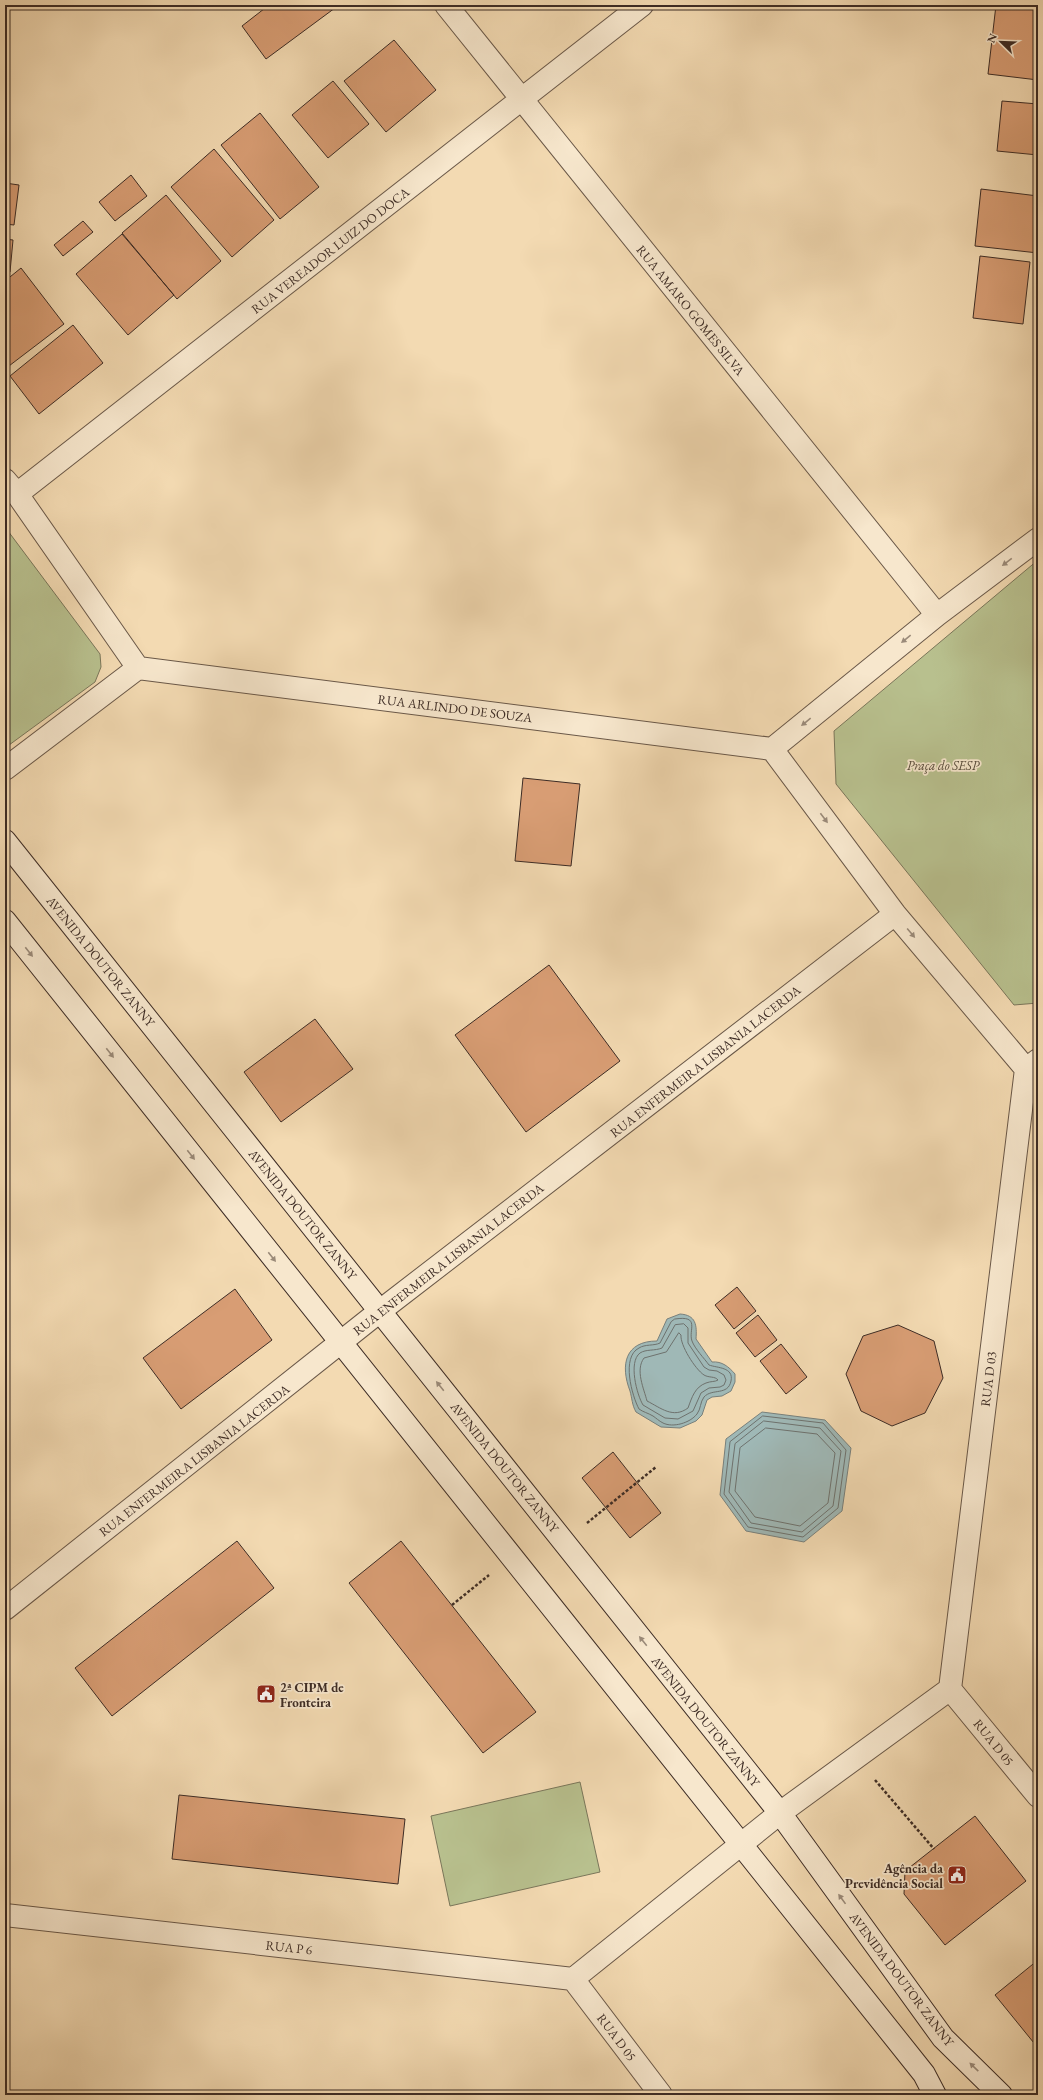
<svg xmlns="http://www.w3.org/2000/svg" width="1043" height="2100" font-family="'EB Garamond',serif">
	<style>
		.green { fill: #b8c08e; stroke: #7a765a }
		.water { fill: #9fb8b6; stroke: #78807c }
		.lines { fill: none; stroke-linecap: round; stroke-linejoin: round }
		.shore { stroke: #6e726e; stroke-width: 1 }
		.building { fill: #d89d74; stroke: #3d2c25 }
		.street-casing { stroke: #6a5848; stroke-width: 24 }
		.secondary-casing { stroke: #3d2c25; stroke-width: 24 }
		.path { stroke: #3d2c25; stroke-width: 2.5; stroke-dasharray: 3 2; stroke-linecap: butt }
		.street { stroke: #f7e7cd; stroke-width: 22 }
		.secondary { stroke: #f7e7cd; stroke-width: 22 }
		.oneway { fill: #9a8a79 }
		.labels { text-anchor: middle; stroke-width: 3.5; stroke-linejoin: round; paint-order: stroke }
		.street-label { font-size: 13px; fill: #3d2c25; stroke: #f7e7cd }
		.park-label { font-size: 13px; font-style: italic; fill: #564a3a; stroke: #f7e7cd }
		.poi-label { font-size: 13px; font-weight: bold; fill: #3d2c25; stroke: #f7e7cd; text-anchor: start }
	</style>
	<rect width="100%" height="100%" fill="#f3dab2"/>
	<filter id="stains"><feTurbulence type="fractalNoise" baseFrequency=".005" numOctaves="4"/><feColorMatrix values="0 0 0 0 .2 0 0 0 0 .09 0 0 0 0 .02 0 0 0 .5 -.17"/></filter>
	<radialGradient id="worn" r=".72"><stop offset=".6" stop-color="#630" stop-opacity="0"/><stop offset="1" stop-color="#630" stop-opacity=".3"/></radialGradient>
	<path class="green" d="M 5,527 L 100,654 L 101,667 L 95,682 L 5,748 Z
		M 1038,560 L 1038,1003 L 1014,1005 L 836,784 L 834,731 Z
		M 580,1782 L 600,1872 L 450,1906 L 431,1816 Z"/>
	<path class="water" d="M 680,1314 C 696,1315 697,1325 696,1339 L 712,1362 C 722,1361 729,1367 735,1374 L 735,1382 L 731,1391 L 722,1396 L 712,1397 L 707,1400 L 702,1415 L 696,1421 L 680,1428 L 661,1427 L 636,1412 C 632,1405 632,1398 630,1391 C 620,1365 625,1341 657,1341 L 667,1319 Z
		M 762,1412 L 825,1420 L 851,1448 L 842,1511 L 804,1542 L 746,1531 L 720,1495 L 726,1439 Z"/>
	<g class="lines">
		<path class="shore" d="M 675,1319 C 701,1315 688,1330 692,1341 C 695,1349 704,1358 709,1365 C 717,1368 734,1367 731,1381 C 728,1396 712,1388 704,1397 C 700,1402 701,1409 697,1414 C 690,1423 673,1428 663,1423 C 659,1421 656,1418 653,1416 C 648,1413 643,1412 639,1409 C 632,1396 621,1357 639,1348 C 645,1344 654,1346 660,1343 L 671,1322 Z
			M 684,1324 L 688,1328 L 688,1343 L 704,1367 L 709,1370 L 717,1371 L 724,1375 L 726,1380 L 724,1385 L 720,1387 L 709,1388 L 701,1393 L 693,1411 L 678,1419 L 665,1418 L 643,1405 C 637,1395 628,1362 640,1353 C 646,1349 655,1351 662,1348 L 675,1325 Z
			M 679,1333 L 681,1335 C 680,1345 695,1369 704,1375 C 709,1378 715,1376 718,1380 C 715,1382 711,1381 706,1383 C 695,1387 692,1397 688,1408 C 673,1419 661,1408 647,1401 C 644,1389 635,1370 644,1358 L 666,1352 Z
			M 763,1416 L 823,1423 L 846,1450 L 838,1508 L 803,1537 L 748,1527 L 724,1494 L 730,1442 Z
			M 764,1421 L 820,1428 L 841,1451 L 833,1506 L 802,1532 L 751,1523 L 729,1492 L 735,1444 Z
			M 766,1428 L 817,1434 L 835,1453 L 828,1503 L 800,1526 L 755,1517 L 735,1491 L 740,1448 Z"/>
	</g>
	<path class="building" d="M 269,5 L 339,5 L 266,59 L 242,26 Z
		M 996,5 L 1038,5 L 1038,80 L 988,74 Z
		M 394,40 L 436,90 L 386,132 L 344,81 Z
		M 333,81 L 369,124 L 328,158 L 292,115 Z
		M 1002,101 L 1038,104 L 1038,155 L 997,151 Z
		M 260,113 L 319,187 L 280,219 L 221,145 Z
		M 214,149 L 274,220 L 232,257 L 171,187 Z
		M 131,175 L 147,196 L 115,221 L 99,202 Z
		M 5,183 L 19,185 L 14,225 L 5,224 Z
		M 981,189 L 1038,196 L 1038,253 L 975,246 Z
		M 166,195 L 221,261 L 177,299 L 122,233 Z
		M 83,221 L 93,232 L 63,256 L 54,245 Z
		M 122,234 L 174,295 L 128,335 L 76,274 Z
		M 5,239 L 13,240 L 10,272 L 5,272 Z
		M 980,256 L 1030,262 L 1023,324 L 973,318 Z
		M 21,268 L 64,324 L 5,369 L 5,281 Z
		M 73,325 L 103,363 L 39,414 L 10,376 Z
		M 523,778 L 580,784 L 571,866 L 515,861 Z
		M 549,965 L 620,1061 L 526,1132 L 455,1035 Z
		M 315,1019 L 353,1069 L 281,1122 L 244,1072 Z
		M 737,1287 L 756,1311 L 734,1329 L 715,1305 Z
		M 235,1289 L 272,1340 L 181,1409 L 143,1358 Z
		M 758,1315 L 777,1340 L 755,1357 L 736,1333 Z
		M 898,1325 L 934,1341 L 943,1378 L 925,1413 L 892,1426 L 861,1411 L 846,1374 L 863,1336 Z
		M 781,1344 L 807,1377 L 786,1394 L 760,1361 Z
		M 613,1452 L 661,1513 L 630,1538 L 582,1478 Z
		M 237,1541 L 274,1588 L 112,1716 L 75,1668 Z
		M 401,1541 L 536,1712 L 483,1753 L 349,1583 Z
		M 179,1795 L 405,1819 L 398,1884 L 172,1859 Z
		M 975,1816 L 1026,1881 L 945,1945 L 904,1894 L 905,1871 Z
		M 1038,1960 L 1038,2048 L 995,1995 Z"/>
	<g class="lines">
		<defs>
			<path id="street" d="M 446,5 L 937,615
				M 5,480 L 17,494 L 138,668 L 5,769
				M 17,494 L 642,5
				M 1038,539 L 937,615 L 772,749 L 895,914 L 1026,1069 L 1038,1060
				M 138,668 L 772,749
				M 5,1609 L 380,1311 L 895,914
				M 950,1689 L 1026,1069
				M 950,1689 L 1038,1796
				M 5,1915 L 573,1979
				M 573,1979 L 780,1813 L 950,1689
				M 573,1979 L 661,2095"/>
			<path id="secondary" d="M 5,841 L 780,1813 L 943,2038 L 1001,2095
				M 5,921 L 924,2074 L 935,2095"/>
		</defs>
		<use href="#street" class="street-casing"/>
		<use href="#secondary" class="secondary-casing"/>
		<path class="path" d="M 587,1523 L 656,1467
			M 452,1605 L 489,1575
			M 875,1780 L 934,1849"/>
		<use href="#street" class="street"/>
		<use href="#secondary" class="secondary"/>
	</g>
	<defs><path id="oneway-solid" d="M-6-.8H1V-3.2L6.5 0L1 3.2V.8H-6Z"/></defs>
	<g class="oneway">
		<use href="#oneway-solid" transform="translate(1007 562) rotate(143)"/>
		<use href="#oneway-solid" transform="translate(906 639) rotate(141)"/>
		<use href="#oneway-solid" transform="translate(806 722) rotate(141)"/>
		<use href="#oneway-solid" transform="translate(824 818) rotate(53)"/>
		<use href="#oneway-solid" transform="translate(911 933) rotate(50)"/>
		<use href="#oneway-solid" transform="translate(29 952) rotate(52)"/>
		<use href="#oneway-solid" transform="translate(110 1053) rotate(52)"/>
		<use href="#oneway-solid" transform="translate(191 1155) rotate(52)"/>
		<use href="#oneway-solid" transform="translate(272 1257) rotate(52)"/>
		<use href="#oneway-solid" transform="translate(440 1386) rotate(-129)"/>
		<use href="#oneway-solid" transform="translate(643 1641) rotate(-129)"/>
		<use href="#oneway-solid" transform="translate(842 1899) rotate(-126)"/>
		<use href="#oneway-solid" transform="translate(974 2067) rotate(-136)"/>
	</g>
	<defs>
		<symbol id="civic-square" viewBox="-11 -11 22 22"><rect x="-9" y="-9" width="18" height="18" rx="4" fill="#8f2418" stroke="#f7e7cd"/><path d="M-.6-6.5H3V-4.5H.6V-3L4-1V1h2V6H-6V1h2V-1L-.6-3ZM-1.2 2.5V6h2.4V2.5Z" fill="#fff"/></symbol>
	</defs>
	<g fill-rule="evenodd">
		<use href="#civic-square" x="255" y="1683" width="22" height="22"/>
		<use href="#civic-square" x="946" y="1864" width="22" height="22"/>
	</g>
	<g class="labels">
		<g class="street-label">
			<text transform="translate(330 250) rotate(-38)" y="5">RUA VEREADOR LUIZ DO DOCA</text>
			<text transform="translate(691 310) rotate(51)" y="5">RUA AMARO GOMES SILVA</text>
			<text transform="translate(455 708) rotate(7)" y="5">RUA ARLINDO DE SOUZA</text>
			<text transform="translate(101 961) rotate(51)" y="5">AVENIDA DOUTOR ZANNY</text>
			<text transform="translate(705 1061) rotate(-38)" y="5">RUA ENFERMEIRA LISBANIA LACERDA</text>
			<text transform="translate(303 1214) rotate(51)" y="5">AVENIDA DOUTOR ZANNY</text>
			<text transform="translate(448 1259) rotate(-38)" y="5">RUA ENFERMEIRA LISBANIA LACERDA</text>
			<text transform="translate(988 1379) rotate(-83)" y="5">RUA D 03</text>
			<text transform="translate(194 1460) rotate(-38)" y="5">RUA ENFERMEIRA LISBANIA LACERDA</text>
			<text transform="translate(505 1467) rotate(51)" y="5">AVENIDA DOUTOR ZANNY</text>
			<text transform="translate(706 1721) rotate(51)" y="5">AVENIDA DOUTOR ZANNY</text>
			<text transform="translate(994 1742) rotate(51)" y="5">RUA D 05</text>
			<text transform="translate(289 1947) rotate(6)" y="5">RUA P 6</text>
			<text transform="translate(902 1979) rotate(53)" y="5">AVENIDA DOUTOR ZANNY</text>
			<text transform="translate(617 2037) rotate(53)" y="5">RUA D 05</text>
		</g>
		<g class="park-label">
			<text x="943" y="770">Praça do SESP</text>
		</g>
		<g class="poi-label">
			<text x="280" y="1692">2ª CIPM de<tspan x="280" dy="15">Fronteira</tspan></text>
			<text x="943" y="1873" text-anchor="end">Agência da<tspan x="943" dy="15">Previdência Social</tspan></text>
		</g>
	</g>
	<rect width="1043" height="2100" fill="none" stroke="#f3dab2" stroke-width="20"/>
	<rect x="6" y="6" width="1031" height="2088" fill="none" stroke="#3d2c25" stroke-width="2"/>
	<rect x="10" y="10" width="1023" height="2080" fill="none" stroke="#3d2c25"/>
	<g transform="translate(1001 42) rotate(293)" stroke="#f7e7cd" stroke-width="3" paint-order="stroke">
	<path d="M0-3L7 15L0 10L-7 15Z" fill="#3d2c25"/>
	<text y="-6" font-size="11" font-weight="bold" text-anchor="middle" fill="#3d2c25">N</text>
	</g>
	<rect width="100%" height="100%" filter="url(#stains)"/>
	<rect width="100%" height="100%" fill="url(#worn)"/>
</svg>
